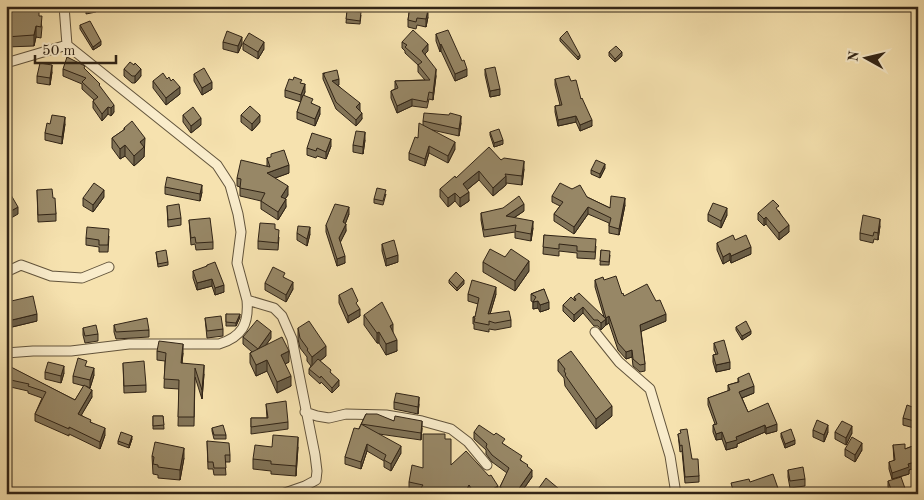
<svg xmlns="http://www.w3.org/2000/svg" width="924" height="500" font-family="'Old Standard TT',serif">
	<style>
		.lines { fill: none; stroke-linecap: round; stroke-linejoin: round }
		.street-casing { stroke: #62543c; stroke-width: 11 }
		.street { stroke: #f9eccb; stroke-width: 9 }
		.wall { fill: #827458; stroke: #312416 }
		.shaded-wall { fill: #6a5e47; stroke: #312416 }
		.building { fill: #978766; stroke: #312416 }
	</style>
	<rect width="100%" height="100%" fill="#f6e2af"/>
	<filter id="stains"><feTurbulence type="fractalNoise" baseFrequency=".004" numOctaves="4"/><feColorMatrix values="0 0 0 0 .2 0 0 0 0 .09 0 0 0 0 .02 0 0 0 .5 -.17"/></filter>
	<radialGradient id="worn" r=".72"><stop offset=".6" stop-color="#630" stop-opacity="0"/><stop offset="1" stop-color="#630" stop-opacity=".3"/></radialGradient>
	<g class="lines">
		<defs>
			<path id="street" d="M 64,6 L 67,45 L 217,165 L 230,185 L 238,214 L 241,232 L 237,263 L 247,300 L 274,308 L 282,316 L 292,339 L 315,455 L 317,471 L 316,480 L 305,486 L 282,494
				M 6,63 L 67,45
				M 6,272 L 21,265 L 51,276 L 82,278 L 109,267
				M 595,332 L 619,362 L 650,389 L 670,456 L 676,494
				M 6,353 L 33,351 L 71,351 L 129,344 L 219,344 C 242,337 249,324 247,300
				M 305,412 L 317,416 L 329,418 L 346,414 L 386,415 L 422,421 L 451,429 L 468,442 L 487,465"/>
		</defs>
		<use href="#street" class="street-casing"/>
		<use href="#street" class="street"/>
	</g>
	<path class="wall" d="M 6,6 L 39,16 L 42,27 L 41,38 L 36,37 L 34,46 L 6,47 Z
		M 368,6 L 383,6 L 382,10 L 368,7 Z
		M 410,6 L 428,17 L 426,27 L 417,25 L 416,29 L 408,27 L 408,20 Z
		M 347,11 L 361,15 L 360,24 L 346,23 Z
		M 80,25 L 101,45 L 93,50 L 80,29 Z
		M 436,34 L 467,76 L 455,81 L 441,51 L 440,52 L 436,41 Z
		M 560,38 L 580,58 L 578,60 L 560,41 Z
		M 223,42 L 242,44 L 238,53 L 223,49 Z
		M 402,42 L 428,51 L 425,54 L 436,76 L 433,100 L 429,99 L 427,108 L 412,106 L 397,113 L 391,98 L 391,91 L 395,89 L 395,81 L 425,80 L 418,72 L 418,65 L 405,53 L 405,51 L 402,48 Z
		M 243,43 L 264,49 L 258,59 L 243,50 Z
		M 609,52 L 622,56 L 615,62 L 609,56 Z
		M 134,65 L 141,76 L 135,83 L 132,83 L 124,76 L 124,69 Z
		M 63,69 L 85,70 L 100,87 L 114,112 L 111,116 L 108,114 L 102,121 L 93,108 L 93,101 L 94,100 L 82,89 L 82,84 L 63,76 Z
		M 485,69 L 500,95 L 490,97 L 485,75 Z
		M 52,72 L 50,85 L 37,83 L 37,76 Z
		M 323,73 L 339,85 L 338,85 L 360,110 L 362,119 L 356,126 L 336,109 L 323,79 Z
		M 194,74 L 212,89 L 202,95 L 194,81 Z
		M 167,79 L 171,81 L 180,94 L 166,105 L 153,88 L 153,81 Z
		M 555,79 L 581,99 L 592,126 L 580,131 L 576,122 L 558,126 L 555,112 L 555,106 L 560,105 L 555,85 Z
		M 302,84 L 305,92 L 302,98 L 313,104 L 320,114 L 315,126 L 297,119 L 297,112 L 301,102 L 285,97 L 285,90 Z
		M 183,115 L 201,125 L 191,133 L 183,122 Z
		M 241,115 L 260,122 L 252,131 L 241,122 Z
		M 423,121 L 461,123 L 459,136 L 432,130 L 455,149 L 448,163 L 429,153 L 425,166 L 409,160 L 409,153 L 418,138 L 423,125 Z
		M 50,124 L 65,124 L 62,144 L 45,140 L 45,133 Z
		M 124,128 L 145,148 L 144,149 L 144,157 L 134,166 L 125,156 L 120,159 L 112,148 L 112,138 L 124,130 Z
		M 490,132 L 503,144 L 494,147 L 490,135 Z
		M 365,140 L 363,154 L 353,152 L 353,145 Z
		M 331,146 L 326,159 L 317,156 L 316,158 L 307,155 L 307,148 Z
		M 267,158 L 289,173 L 275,178 L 288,195 L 285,199 L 286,207 L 278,220 L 261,209 L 261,201 L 240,196 L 240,187 L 237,186 L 237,178 L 267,166 Z
		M 501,160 L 524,169 L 522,185 L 506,183 L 506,185 L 493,196 L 479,180 L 467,190 L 469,201 L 460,207 L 455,201 L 448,207 L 440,197 L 440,189 L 456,178 Z
		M 605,168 L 600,178 L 591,174 L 591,170 Z
		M 165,187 L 202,192 L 200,201 L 165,194 Z
		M 572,189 L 587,197 L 610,208 L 625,205 L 619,235 L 609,233 L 609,223 L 588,214 L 574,234 L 554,221 L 554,214 L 560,206 L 552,202 L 552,196 Z
		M 37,190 L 53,198 L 56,214 L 56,221 L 38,222 Z
		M 386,194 L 383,205 L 374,203 L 374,199 Z
		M 104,197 L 93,212 L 83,206 L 83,198 Z
		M 167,206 L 181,218 L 181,225 L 168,227 Z
		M 524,211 L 514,218 L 533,228 L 531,241 L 515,238 L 515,232 L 484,237 L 481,220 L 481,213 Z
		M 779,211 L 789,232 L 779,240 L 766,224 L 764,226 L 758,220 L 758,213 Z
		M 349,214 L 345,224 L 346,231 L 340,242 L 345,263 L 337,266 L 326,232 L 326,225 Z
		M 708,214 L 727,215 L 721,228 L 708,221 Z
		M 189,220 L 213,242 L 213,249 L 196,250 L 195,244 L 191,245 Z
		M 880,226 L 878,240 L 874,239 L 873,243 L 860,240 L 860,233 Z
		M 297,233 L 310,234 L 307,246 L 297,240 Z
		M 544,235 L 596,246 L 595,259 L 577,258 L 577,253 L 559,251 L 559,256 L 543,254 Z
		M 109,236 L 108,252 L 99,252 L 99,247 L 86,245 L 86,238 Z
		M 279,237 L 278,250 L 258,249 L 258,241 Z
		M 735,240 L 751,254 L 731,263 L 730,260 L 723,264 L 717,250 L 717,243 Z
		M 382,244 L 398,262 L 386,266 L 382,251 Z
		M 601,250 L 610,255 L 609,265 L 600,265 Z
		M 156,252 L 168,262 L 168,265 L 158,267 Z
		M 505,257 L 529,271 L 515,291 L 483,272 L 483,262 Z
		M 207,265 L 224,292 L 215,295 L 212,286 L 197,290 L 193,278 L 193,271 L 207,267 Z
		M 285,278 L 293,289 L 286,302 L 265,290 L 265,283 Z
		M 449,280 L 464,284 L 457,291 L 449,283 Z
		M 595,280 L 604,280 L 624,296 L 666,321 L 641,331 L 645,364 L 645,371 L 640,372 L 633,366 L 632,357 L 626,359 L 618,350 L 609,323 L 606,325 L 606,324 L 606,325 L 601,330 L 598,326 L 594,326 L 583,313 L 574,322 L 563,311 L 563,305 L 574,301 L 574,297 L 604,317 L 595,287 Z
		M 544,289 L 549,309 L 540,312 L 538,308 L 533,309 L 533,302 L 531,301 L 531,294 Z
		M 468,294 L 496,294 L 490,314 L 511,320 L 511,327 L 495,330 L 489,329 L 489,332 L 474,329 L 474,324 L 473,324 L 473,317 L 475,317 L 478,304 L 468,301 Z
		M 339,295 L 358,306 L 360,316 L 348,323 L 339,303 Z
		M 7,302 L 37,321 L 12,327 L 7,309 Z
		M 226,314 L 240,317 L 236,326 L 226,326 Z
		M 364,315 L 393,333 L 397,351 L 386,355 L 379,343 L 377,343 L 364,325 Z
		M 205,318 L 223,329 L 223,336 L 207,338 Z
		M 114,325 L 149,330 L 149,337 L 116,339 L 114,332 Z
		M 736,327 L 751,334 L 742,340 L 736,330 Z
		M 83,328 L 98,334 L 98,341 L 85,343 L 83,335 Z
		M 298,328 L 326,356 L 320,361 L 331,373 L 339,386 L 332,393 L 321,382 L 320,384 L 309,374 L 309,369 L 311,366 L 307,361 L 307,357 L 300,348 L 298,339 Z
		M 243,337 L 271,338 L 266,345 L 289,362 L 285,364 L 291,386 L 277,393 L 267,371 L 256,376 L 250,363 L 250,353 L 252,352 L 243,344 Z
		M 714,343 L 730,369 L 716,372 L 713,362 L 713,355 L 716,354 L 714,350 Z
		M 157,351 L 183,353 L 182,363 L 204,374 L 202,399 L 195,377 L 194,426 L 178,426 L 179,389 L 164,388 L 165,361 L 157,360 Z
		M 558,360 L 612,416 L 596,429 L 565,386 L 564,378 L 558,371 Z
		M 123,363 L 146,385 L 146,392 L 124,393 Z
		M 6,365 L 75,400 L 84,386 L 73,383 L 73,376 L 87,367 L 94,375 L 90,388 L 86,386 L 92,397 L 81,415 L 91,422 L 105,435 L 100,449 L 69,434 L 69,436 L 35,421 L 35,414 L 42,398 L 28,393 L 28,391 L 6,386 Z
		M 45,372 L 64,373 L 61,383 L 45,379 Z
		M 738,378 L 754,393 L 742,398 L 748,412 L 777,431 L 766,434 L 765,432 L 737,444 L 737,447 L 726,450 L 722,439 L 716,440 L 713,432 L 713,425 L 715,424 L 708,405 L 708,398 L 728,391 L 728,385 L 738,382 Z
		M 394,402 L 419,404 L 418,414 L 394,409 Z
		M 266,404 L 288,422 L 288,429 L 251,434 L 251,418 L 267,418 Z
		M 918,409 L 918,429 L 903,425 L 903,418 Z
		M 366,414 L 422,428 L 421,440 L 379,434 L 401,453 L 391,471 L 384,467 L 384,461 L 367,451 L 361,469 L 345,464 L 345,457 Z
		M 153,416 L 163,416 L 164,429 L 153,429 Z
		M 212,428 L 226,435 L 226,439 L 214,439 L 212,431 Z
		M 813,430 L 828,432 L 824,442 L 813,437 Z
		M 474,432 L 505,445 L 528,467 L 532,477 L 520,494 L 500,494 L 500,487 L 507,473 L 492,462 L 486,454 L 486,450 L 474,439 Z
		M 835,432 L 852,433 L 846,445 L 835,439 Z
		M 781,433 L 795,444 L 785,448 L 781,437 Z
		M 678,434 L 692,459 L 699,476 L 699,482 L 685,483 L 682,451 L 680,452 Z
		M 132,439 L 129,448 L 118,444 L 118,441 Z
		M 445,439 L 451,465 L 498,494 L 470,494 L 469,492 L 469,494 L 417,494 L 418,492 L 409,490 L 409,482 L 423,468 Z
		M 207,441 L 230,455 L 230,462 L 225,462 L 226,475 L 214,475 L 213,469 L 208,469 Z
		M 918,444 L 918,467 L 909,470 L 909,474 L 892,479 L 889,469 L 889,462 L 894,461 L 893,445 L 905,449 Z
		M 272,447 L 298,447 L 296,476 L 271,474 L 271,471 L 253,469 L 253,459 Z
		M 845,449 L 862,450 L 855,462 L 845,456 Z
		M 152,456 L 184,458 L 180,480 L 158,478 L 158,475 L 153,474 Z
		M 788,470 L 805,479 L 805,486 L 790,488 L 788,477 Z
		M 888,481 L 907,494 L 888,494 L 888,490 L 889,490 L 888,487 Z"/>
	<path class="shaded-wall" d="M 96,8 L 96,12 L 86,14 L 86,11 Z
		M 428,10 L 428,17 L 426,27 L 426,19 Z
		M 36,26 L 36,37 L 34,46 L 34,35 Z
		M 242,37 L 242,44 L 238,53 L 238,46 Z
		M 101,41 L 101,45 L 93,50 L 93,47 Z
		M 264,42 L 264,49 L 258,59 L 258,52 Z
		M 428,44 L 428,51 L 422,57 L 422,51 Z
		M 441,44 L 441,51 L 440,52 L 440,45 Z
		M 622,52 L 622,56 L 615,62 L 615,59 Z
		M 580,55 L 580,58 L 578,60 L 578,57 Z
		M 52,65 L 52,72 L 50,85 L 50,78 Z
		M 141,69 L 141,76 L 135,83 L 135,76 Z
		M 436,69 L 436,76 L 433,100 L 433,93 Z
		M 467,69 L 467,76 L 455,81 L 455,74 Z
		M 339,79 L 339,85 L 332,87 L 332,81 Z
		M 212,82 L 212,89 L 202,95 L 202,88 Z
		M 305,84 L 305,92 L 301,102 L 301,95 Z
		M 180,87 L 180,94 L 166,105 L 166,98 Z
		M 500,89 L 500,95 L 490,97 L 490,91 Z
		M 412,99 L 412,106 L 397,113 L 397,106 Z
		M 360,103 L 360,110 L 356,114 L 356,107 Z
		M 114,105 L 114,112 L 111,116 L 111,108 Z
		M 108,107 L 108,114 L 102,121 L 102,114 Z
		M 320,107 L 320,114 L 315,126 L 315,119 Z
		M 362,113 L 362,119 L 356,126 L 356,120 Z
		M 260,115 L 260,122 L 252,131 L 252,124 Z
		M 461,116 L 461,123 L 459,136 L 459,129 Z
		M 576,116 L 576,122 L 558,126 L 558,120 Z
		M 65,117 L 65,124 L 62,144 L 62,137 Z
		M 201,118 L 201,125 L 191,133 L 191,126 Z
		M 592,120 L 592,126 L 580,131 L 580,125 Z
		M 365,132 L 365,140 L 363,154 L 363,147 Z
		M 145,138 L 144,157 L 134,166 L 134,156 L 140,142 Z
		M 331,139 L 331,146 L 326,159 L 326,152 Z
		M 503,140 L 503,144 L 494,147 L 494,143 Z
		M 455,142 L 455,149 L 448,163 L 448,156 Z
		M 125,145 L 125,156 L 120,159 L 120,149 Z
		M 429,146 L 429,153 L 425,166 L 425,159 Z
		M 524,161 L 524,169 L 522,185 L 522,176 Z
		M 605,164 L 605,168 L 600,178 L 600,174 Z
		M 289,165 L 289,173 L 267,181 L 267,173 Z
		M 479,171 L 479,180 L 463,193 L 463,184 Z
		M 506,176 L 506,185 L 493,196 L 493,188 Z
		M 202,185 L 202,192 L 200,201 L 200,194 Z
		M 288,186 L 288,195 L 281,205 L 281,197 Z
		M 104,190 L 104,197 L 93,212 L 93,205 Z
		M 469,192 L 469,201 L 460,207 L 460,198 Z
		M 455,193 L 455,201 L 448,207 L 448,198 Z
		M 625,198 L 625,205 L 619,235 L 619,229 Z
		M 286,199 L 286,207 L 278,220 L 278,212 Z
		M 524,204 L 524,211 L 506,223 L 506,216 Z
		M 18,207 L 18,214 L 6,221 L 6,214 Z
		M 349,207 L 349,214 L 343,230 L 343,222 Z
		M 588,207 L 588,214 L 574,234 L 574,227 Z
		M 727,208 L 727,215 L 721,228 L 721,221 Z
		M 766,217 L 766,224 L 764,226 L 764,219 Z
		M 880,219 L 880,226 L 878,240 L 878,233 Z
		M 533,221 L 533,228 L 531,241 L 531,234 Z
		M 346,224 L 346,231 L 339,245 L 339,238 Z
		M 789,225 L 789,232 L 779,240 L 779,233 Z
		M 310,227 L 310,234 L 307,246 L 307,239 Z
		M 751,247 L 751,254 L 731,263 L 731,256 Z
		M 730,253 L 730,260 L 723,264 L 723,257 Z
		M 398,255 L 398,262 L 386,266 L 386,259 Z
		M 345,256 L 345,263 L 337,266 L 337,259 Z
		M 529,261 L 529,271 L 515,291 L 515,281 Z
		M 212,279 L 212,286 L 197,290 L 197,283 Z
		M 464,280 L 464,284 L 457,291 L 457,288 Z
		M 293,282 L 293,289 L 286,302 L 286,295 Z
		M 224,285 L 224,292 L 215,295 L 215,288 Z
		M 496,287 L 496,294 L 488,321 L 488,314 Z
		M 538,301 L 538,308 L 533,309 L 533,302 Z
		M 549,302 L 549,309 L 540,312 L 540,305 Z
		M 583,307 L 583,313 L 574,322 L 574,315 Z
		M 360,309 L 360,316 L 348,323 L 348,316 Z
		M 37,314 L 37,321 L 12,327 L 12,320 Z
		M 240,314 L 240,317 L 236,326 L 236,323 Z
		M 666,314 L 666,321 L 640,332 L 640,325 Z
		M 609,316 L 609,323 L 606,325 L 606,318 Z
		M 606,319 L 606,325 L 601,330 L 601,323 Z
		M 393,324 L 393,334 L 390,326 Z
		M 271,331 L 271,338 L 258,356 L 258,349 Z
		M 751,331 L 751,334 L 742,340 L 742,336 Z
		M 379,332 L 379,343 L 377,343 L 377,333 Z
		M 397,340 L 397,351 L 386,355 L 386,344 Z
		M 183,344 L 183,353 L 181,372 L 181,363 Z
		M 326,346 L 326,356 L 312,367 L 312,357 Z
		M 632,350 L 632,357 L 626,359 L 626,352 Z
		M 289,351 L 289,362 L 281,366 L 281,355 Z
		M 267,360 L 267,371 L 256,376 L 256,365 Z
		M 730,362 L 730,369 L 716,372 L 716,365 Z
		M 204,365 L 204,374 L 202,399 L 202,390 Z
		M 64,366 L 64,373 L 61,383 L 61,376 Z
		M 94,368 L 94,375 L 90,388 L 90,380 Z
		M 291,376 L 291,386 L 277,393 L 277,382 Z
		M 339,380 L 339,386 L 332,393 L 332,388 Z
		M 754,386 L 754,393 L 739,399 L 739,392 Z
		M 92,390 L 92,397 L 78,421 L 78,414 Z
		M 419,397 L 419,404 L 418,414 L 418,407 Z
		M 612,406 L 612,416 L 596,429 L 596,419 Z
		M 422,421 L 422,428 L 421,440 L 421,433 Z
		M 777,424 L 777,431 L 766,434 L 766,428 Z
		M 765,425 L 765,432 L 737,444 L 737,447 L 726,450 L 726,443 L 736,437 Z
		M 828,425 L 828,432 L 824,442 L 824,435 Z
		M 852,426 L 852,433 L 846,445 L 846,438 Z
		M 105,428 L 105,435 L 100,449 L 100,442 Z
		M 722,432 L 722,439 L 716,440 L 716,434 Z
		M 132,436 L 132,439 L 129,448 L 129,445 Z
		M 298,437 L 298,447 L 296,476 L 296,466 Z
		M 795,440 L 795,444 L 785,448 L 785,444 Z
		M 862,443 L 862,450 L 855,462 L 855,455 Z
		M 367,444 L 367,451 L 361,469 L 361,462 Z
		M 401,446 L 401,453 L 391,471 L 391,464 Z
		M 184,448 L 184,458 L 180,480 L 180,470 Z
		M 918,461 L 918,467 L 909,470 L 909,474 L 892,479 L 892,473 L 908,464 Z
		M 532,470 L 532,477 L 520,494 L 515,494 Z
		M 469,485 L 469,494 L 464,494 Z
		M 498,486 L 498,494 L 484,494 Z"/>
	<path class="building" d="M 6,6 L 39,6 L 39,16 L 42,16 L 41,27 L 36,26 L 34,35 L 6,37 Z
		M 85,6 L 95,6 L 96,8 L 86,11 Z
		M 410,6 L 428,10 L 426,19 L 417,18 L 416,22 L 408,20 Z
		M 347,11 L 361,12 L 360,21 L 346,19 Z
		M 90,21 L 101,41 L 93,47 L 80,25 Z
		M 413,30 L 428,44 L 422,51 L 436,69 L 433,93 L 429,92 L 427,102 L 412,99 L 397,106 L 391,91 L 398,88 L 395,81 L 430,80 L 418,65 L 422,62 L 405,47 L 407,45 L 402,42 Z
		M 448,30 L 462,61 L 464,60 L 467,69 L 455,74 L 441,44 L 440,45 L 436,34 Z
		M 227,31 L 242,37 L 238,46 L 223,42 Z
		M 567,31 L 580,55 L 578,57 L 560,38 Z
		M 249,33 L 264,42 L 258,52 L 243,43 Z
		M 616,46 L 622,52 L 615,59 L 609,52 Z
		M 67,57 L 85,66 L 84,68 L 100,84 L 99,85 L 114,105 L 111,108 L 108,107 L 102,114 L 93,101 L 98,97 L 82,82 L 86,78 L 63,69 Z
		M 130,62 L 134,65 L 135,63 L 141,69 L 135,76 L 132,76 L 124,69 Z
		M 40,63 L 52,65 L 50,78 L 37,76 Z
		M 495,67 L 500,89 L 490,91 L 485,69 Z
		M 204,68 L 212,82 L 202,88 L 194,74 Z
		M 337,70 L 339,79 L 332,81 L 360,103 L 356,107 L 362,113 L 356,120 L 336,102 L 323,73 L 325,74 L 324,73 Z
		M 163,73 L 167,79 L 169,77 L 171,81 L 173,79 L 180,87 L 166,98 L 153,81 Z
		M 569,76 L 571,81 L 576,80 L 581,99 L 582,98 L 592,120 L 580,125 L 576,116 L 558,120 L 555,106 L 562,105 L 555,79 Z
		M 294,77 L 302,80 L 300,83 L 305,84 L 301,95 L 285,90 L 289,79 L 293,80 Z
		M 303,95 L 313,99 L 311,103 L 320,107 L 315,119 L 297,112 Z
		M 250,106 L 260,115 L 252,124 L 241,115 Z
		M 193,107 L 201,118 L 191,126 L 183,115 Z
		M 424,113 L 449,115 L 450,113 L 461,116 L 459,129 L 423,121 Z
		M 52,115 L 65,117 L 62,137 L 45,133 L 47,123 L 50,124 Z
		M 132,121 L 145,138 L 140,142 L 144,147 L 134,156 L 125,145 L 120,149 L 112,138 L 125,129 L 124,128 Z
		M 419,123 L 455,142 L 448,156 L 429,146 L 425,159 L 409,153 L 415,137 L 418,138 Z
		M 499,129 L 503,140 L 494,143 L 490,132 Z
		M 356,131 L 365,132 L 363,147 L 353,145 Z
		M 312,133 L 331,139 L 326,152 L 317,148 L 316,151 L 307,148 Z
		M 489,147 L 501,160 L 504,158 L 524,161 L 522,176 L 505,174 L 506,176 L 493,188 L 479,171 L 463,184 L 469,192 L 460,198 L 455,193 L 448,198 L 440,189 L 455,176 L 456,178 Z
		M 284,150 L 289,165 L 267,173 L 288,186 L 281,197 L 286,199 L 278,212 L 261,201 L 265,193 L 240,188 L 241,179 L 237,178 L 241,160 L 270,167 L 267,158 L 271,157 L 271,154 Z
		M 596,160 L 605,164 L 600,174 L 591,170 Z
		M 167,177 L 202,185 L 200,194 L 165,187 Z
		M 94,183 L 104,190 L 93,205 L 83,198 Z
		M 560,183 L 572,189 L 580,185 L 587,197 L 610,208 L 611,196 L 625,198 L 619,229 L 609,226 L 611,218 L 588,207 L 574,227 L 554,214 L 563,202 L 552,196 Z
		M 377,188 L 386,190 L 383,201 L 374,199 Z
		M 52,189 L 53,198 L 55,198 L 56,214 L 38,215 L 37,190 Z
		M 11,195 L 18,207 L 6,214 L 6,198 Z
		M 519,196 L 524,204 L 506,216 L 533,221 L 531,234 L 515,231 L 516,225 L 484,230 L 481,213 L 503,208 Z
		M 773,200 L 779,206 L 776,208 L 789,225 L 779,233 L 766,217 L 764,219 L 758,213 Z
		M 713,203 L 727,208 L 721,221 L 708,214 Z
		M 179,204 L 181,218 L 168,220 L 167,206 Z
		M 335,204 L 349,207 L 343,222 L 346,224 L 339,238 L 345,256 L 337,259 L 326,225 Z
		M 863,215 L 880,219 L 878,233 L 874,232 L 873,236 L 860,233 Z
		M 210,218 L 213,242 L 196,243 L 195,237 L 191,238 L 189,220 Z
		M 260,223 L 275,224 L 275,229 L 279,230 L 278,243 L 258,241 Z
		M 298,226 L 310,227 L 307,239 L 297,233 Z
		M 87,227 L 109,229 L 108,245 L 99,245 L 99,240 L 86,238 Z
		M 544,235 L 596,239 L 595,252 L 577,251 L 577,246 L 559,244 L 559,249 L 543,247 Z
		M 733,235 L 735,240 L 746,235 L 751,247 L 731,256 L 730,253 L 723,257 L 717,243 Z
		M 394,240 L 398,255 L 386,259 L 382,244 Z
		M 490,249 L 505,257 L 511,249 L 529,261 L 515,281 L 483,262 Z
		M 166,250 L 168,262 L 158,264 L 156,252 Z
		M 601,250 L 610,251 L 609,262 L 600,261 Z
		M 215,262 L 224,285 L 215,288 L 212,279 L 197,283 L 193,271 L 207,266 L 207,265 Z
		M 273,267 L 285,273 L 283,277 L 293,282 L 286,295 L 265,283 Z
		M 456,272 L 464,280 L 457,288 L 449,280 Z
		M 616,276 L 622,294 L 623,293 L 624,296 L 647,284 L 656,301 L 660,300 L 666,314 L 640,325 L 645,364 L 640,365 L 633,359 L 632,350 L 626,352 L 618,343 L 609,316 L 606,318 L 595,280 L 603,277 L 604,280 Z
		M 472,280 L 496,287 L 488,314 L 509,311 L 511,320 L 495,323 L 489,321 L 489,325 L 474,322 L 475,318 L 473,317 L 475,317 L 479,298 L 468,294 Z
		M 352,288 L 358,301 L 356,303 L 360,309 L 348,316 L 339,295 Z
		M 544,289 L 549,302 L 540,305 L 538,301 L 533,302 L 536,297 L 531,294 Z
		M 579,293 L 606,319 L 601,323 L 598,320 L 594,320 L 583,307 L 574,315 L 563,305 L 571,297 L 575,301 L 576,299 L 574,297 Z
		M 33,296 L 37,314 L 12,320 L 7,302 Z
		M 382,302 L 393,324 L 390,326 L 397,340 L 386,344 L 379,332 L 377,333 L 364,315 Z
		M 226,314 L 240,314 L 236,323 L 226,322 Z
		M 221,316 L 223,329 L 207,331 L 205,318 Z
		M 147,318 L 149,330 L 116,332 L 114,325 Z
		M 257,320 L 271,331 L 258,349 L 243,337 Z
		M 309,321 L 326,346 L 312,357 L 307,350 L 308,349 L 300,338 L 298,328 Z
		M 746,321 L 751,331 L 742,336 L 736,327 Z
		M 96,325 L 98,334 L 85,336 L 83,328 Z
		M 282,337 L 289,351 L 281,355 L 291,376 L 277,382 L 267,360 L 256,365 L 250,353 Z
		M 724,340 L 730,362 L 716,365 L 713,355 L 718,354 L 714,343 Z
		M 159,341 L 183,344 L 181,363 L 204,365 L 202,390 L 195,368 L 194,417 L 178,417 L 179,380 L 164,379 L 166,353 L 157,351 Z
		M 571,351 L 612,406 L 596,419 L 565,375 L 566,374 L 564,371 L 565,369 L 558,360 Z
		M 78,358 L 87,361 L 85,366 L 94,368 L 90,380 L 73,376 Z
		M 318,359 L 331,370 L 330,372 L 339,380 L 332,388 L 321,376 L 320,378 L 309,369 Z
		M 144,361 L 146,385 L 124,386 L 123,363 Z
		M 48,362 L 64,366 L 61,376 L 45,372 Z
		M 6,365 L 11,367 L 75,400 L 84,385 L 92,390 L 78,414 L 91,420 L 90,422 L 105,428 L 100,442 L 69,427 L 69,429 L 35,414 L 46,392 L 28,386 L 29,384 L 6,379 Z
		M 749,373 L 754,386 L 739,392 L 748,412 L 768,403 L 777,424 L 766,428 L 765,425 L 736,437 L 737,440 L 726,443 L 722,432 L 716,434 L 713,425 L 717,424 L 708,398 L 730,390 L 728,385 L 739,382 L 738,378 Z
		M 396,393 L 419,397 L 418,407 L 394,402 Z
		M 286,401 L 288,422 L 251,427 L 251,418 L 268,418 L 266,404 Z
		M 907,405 L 918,409 L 918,422 L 903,418 Z
		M 366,414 L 377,414 L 394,421 L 395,416 L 422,421 L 421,433 L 361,424 L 401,446 L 391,464 L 384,460 L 386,455 L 367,444 L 361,462 L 345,457 L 354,428 L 359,429 Z
		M 153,416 L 163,416 L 164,425 L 153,426 Z
		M 817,420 L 828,425 L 824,435 L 813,430 Z
		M 842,421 L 852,426 L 846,438 L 835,432 Z
		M 223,425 L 226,435 L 214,435 L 212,428 Z
		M 479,425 L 494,435 L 496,433 L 505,439 L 502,443 L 522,456 L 520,460 L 528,465 L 527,466 L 532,470 L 515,494 L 512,494 L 500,487 L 509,468 L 492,455 L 486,447 L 487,444 L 474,432 Z
		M 687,429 L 692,459 L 698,459 L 699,476 L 685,477 L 682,445 L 680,446 L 678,434 L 681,433 L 680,430 Z
		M 791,429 L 795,440 L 785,444 L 781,433 Z
		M 121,432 L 132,436 L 129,445 L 118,441 Z
		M 423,434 L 445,434 L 445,439 L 451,439 L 451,465 L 466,451 L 489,476 L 491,475 L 498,486 L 484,494 L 475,494 L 469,485 L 464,494 L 441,494 L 433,489 L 429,494 L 417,494 L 423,485 L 409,482 L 412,465 L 423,468 Z
		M 273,435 L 298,437 L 296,466 L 271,464 L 271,461 L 253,459 L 255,445 L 272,447 Z
		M 852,437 L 862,443 L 855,455 L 845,449 Z
		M 207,441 L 229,443 L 230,455 L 225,455 L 226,468 L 214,468 L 213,462 L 208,462 Z
		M 155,442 L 184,448 L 180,470 L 158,467 L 158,465 L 153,464 L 154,457 L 152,456 Z
		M 905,444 L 905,449 L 918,444 L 918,461 L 908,464 L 909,467 L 892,473 L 889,462 L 895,460 L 893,445 Z
		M 803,467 L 805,479 L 790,481 L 788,470 Z
		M 773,474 L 780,494 L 734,494 L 731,483 L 749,479 L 750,482 Z
		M 901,477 L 907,494 L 890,494 L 888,490 L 891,489 L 888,481 Z
		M 546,478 L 565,494 L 538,494 L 536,492 Z
		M 147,489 L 161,492 L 161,494 L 146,494 Z"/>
	<rect width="924" height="500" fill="none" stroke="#f6e2af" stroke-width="25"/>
	<rect x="8" y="8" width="909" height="485" fill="none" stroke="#312416" stroke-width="2.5"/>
	<rect x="12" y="12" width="899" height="475" fill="none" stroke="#312416"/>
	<g transform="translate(866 58) rotate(278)" stroke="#f9eccb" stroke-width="4" paint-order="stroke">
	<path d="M0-4L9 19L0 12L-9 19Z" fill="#312416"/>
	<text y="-8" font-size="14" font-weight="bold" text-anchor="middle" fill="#312416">N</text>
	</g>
	<path d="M35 55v8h81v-8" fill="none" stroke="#312416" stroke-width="2.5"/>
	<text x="42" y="55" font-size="15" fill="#312416" stroke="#f9eccb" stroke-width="4" paint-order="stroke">50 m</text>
	<rect width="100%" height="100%" filter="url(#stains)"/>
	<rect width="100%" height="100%" fill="url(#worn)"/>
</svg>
